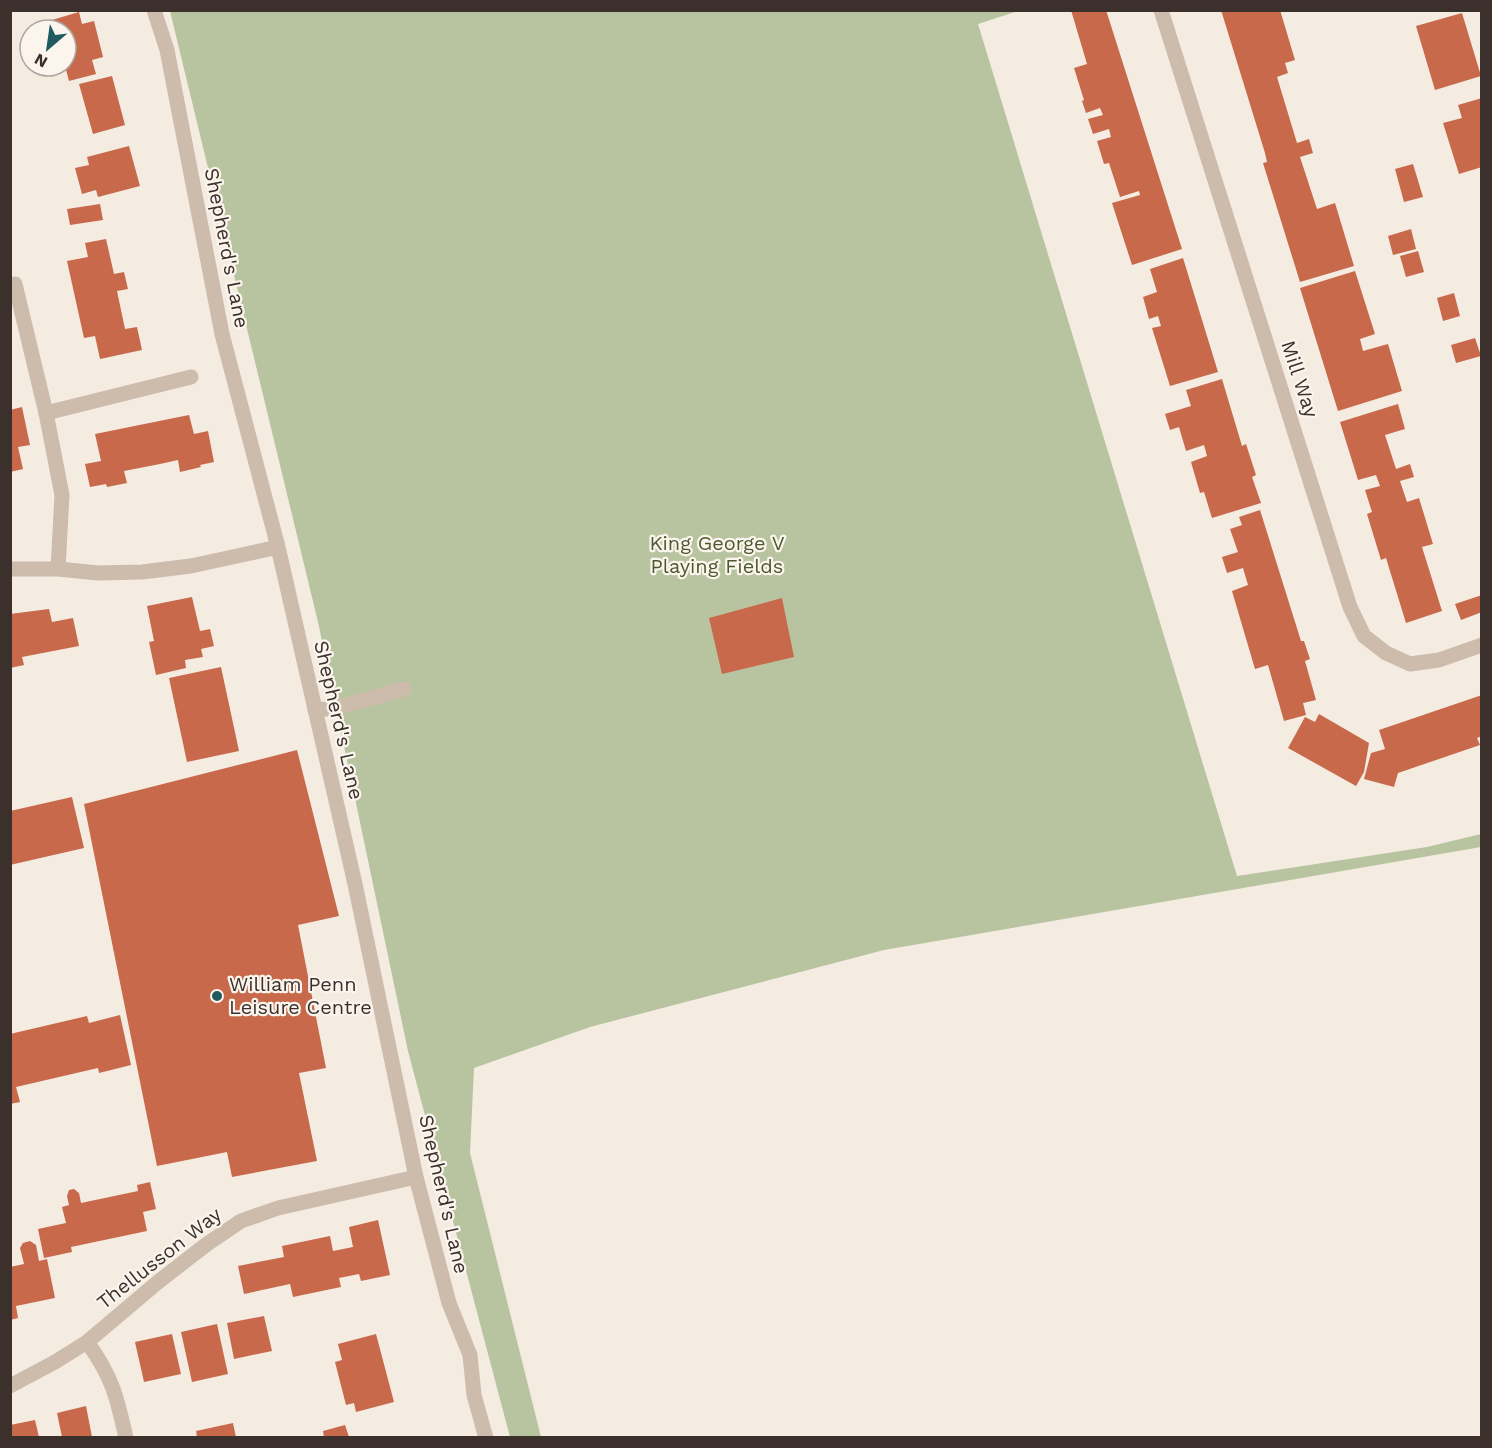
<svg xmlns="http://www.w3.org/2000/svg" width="1492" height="1448" font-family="'Work Sans',sans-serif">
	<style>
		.green { fill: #b8c4a0 }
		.building { fill: #c8694b }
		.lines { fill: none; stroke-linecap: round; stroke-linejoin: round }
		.lane { stroke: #cdbbac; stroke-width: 15 }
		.street { stroke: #cdbbac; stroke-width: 15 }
		.poi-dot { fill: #1f5a5e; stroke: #fbf5ee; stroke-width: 2 }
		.labels { text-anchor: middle; stroke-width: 4.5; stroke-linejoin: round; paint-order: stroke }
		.street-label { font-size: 20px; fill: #3b302b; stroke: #fbf5ee }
		.park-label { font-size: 20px; fill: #4a5a2e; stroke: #fbf5ee }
		.poi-label { font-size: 20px; fill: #3b302b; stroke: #fbf5ee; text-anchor: start }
	</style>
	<rect width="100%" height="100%" fill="#f4ebe1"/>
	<path class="green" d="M 170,11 L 1018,11 L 978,24 L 1237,876 L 1427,847 L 1481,834 L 1481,847 L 884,950 L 590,1027 L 474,1068 L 470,1153 L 541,1437 L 510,1437 L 408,1051 L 318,622 Z"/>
	<path class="building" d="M 1071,10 L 1106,10 L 1182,249 L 1132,265 L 1112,203 L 1140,195 L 1139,191 L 1120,197 L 1109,163 L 1104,164 L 1097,141 L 1111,137 L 1109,129 L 1093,134 L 1088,119 L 1103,115 L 1100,108 L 1086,113 L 1082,101 L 1084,100 L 1074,68 L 1087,64 Z
		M 1221,10 L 1280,10 L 1295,60 L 1285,63 L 1288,73 L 1277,77 L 1297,143 L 1309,139 L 1313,153 L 1300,157 L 1317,209 L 1335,203 L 1354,266 L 1300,282 L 1263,163 L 1267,162 L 1265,153 Z
		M 79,12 L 82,24 L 94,21 L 103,57 L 92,60 L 96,74 L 69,81 L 65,66 L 66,30 L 55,30 L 52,20 Z
		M 1462,13 L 1481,76 L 1435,90 L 1416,26 Z
		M 112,76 L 125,125 L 93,134 L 79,84 Z
		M 1482,98 L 1482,167 L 1459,174 L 1443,123 L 1462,118 L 1458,105 Z
		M 129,146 L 140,186 L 98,197 L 96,190 L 82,194 L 75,168 L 89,165 L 87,157 Z
		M 1413,164 L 1423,197 L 1404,202 L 1395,169 Z
		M 100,204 L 103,220 L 70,225 L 67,209 Z
		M 1411,229 L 1416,249 L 1393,255 L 1388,236 Z
		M 106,239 L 114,274 L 124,272 L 128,289 L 117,291 L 125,329 L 137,327 L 142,350 L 100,359 L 95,336 L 84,338 L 67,261 L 88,257 L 85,243 Z
		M 1418,251 L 1424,272 L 1406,277 L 1400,256 Z
		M 1183,258 L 1218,372 L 1170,386 L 1152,328 L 1161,326 L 1158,316 L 1149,319 L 1143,297 L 1157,292 L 1150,269 Z
		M 1355,271 L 1375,334 L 1360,339 L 1363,351 L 1388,344 L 1402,391 L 1338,411 L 1300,288 Z
		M 1454,293 L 1460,316 L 1443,321 L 1437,298 Z
		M 1475,338 L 1481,356 L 1456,363 L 1451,345 Z
		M 1222,379 L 1242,446 L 1246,444 L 1256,475 L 1252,477 L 1261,503 L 1212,518 L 1204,492 L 1200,493 L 1191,462 L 1207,456 L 1204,445 L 1186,451 L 1179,427 L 1170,430 L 1165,414 L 1191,406 L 1186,390 Z
		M 1398,404 L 1405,429 L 1385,435 L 1396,469 L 1410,464 L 1414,477 L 1400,481 L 1407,502 L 1419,498 L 1433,544 L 1422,547 L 1442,611 L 1406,623 L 1386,558 L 1381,560 L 1367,514 L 1372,512 L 1365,490 L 1380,486 L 1376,475 L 1358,480 L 1340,422 Z
		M 22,407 L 30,445 L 18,447 L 23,469 L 10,472 L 10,410 Z
		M 189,415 L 194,434 L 208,431 L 214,462 L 200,465 L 201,467 L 180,472 L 178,460 L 160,464 L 124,471 L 127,483 L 107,487 L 106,484 L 90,487 L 85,464 L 101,461 L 95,434 Z
		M 1260,510 L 1301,641 L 1304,641 L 1310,659 L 1305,661 L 1316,700 L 1303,703 L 1306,715 L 1284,721 L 1268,665 L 1255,669 L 1232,591 L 1248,585 L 1243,568 L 1227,573 L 1222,557 L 1238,552 L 1230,529 L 1242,525 L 1239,517 Z
		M 1482,595 L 1482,612 L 1461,620 L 1455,604 Z
		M 192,597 L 200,631 L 210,629 L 214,646 L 201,649 L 203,657 L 185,660 L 186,668 L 156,675 L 149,642 L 154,641 L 147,606 Z
		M 782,598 L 794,657 L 722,674 L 709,618 Z
		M 49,609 L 52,622 L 73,618 L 79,646 L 22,657 L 24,665 L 10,668 L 10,614 Z
		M 221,667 L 239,751 L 187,762 L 169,678 Z
		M 1482,695 L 1482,736 L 1477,738 L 1480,745 L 1398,773 L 1394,787 L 1364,779 L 1371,753 L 1385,749 L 1379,730 Z
		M 1319,714 L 1369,743 L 1364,772 L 1356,786 L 1288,748 L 1305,717 L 1315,722 Z
		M 297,750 L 339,916 L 298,925 L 326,1068 L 299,1073 L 317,1161 L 232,1177 L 227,1152 L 157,1166 L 84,804 Z
		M 72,797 L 84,848 L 10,865 L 10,811 Z
		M 120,1015 L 131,1065 L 99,1073 L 98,1068 L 16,1087 L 20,1102 L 10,1104 L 10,1034 L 87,1016 L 89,1023 Z
		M 150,1182 L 156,1209 L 143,1212 L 147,1231 L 71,1247 L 72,1252 L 44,1258 L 38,1229 L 66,1223 L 62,1207 L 69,1205 L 67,1196 L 69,1190 L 74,1189 L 79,1193 L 81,1203 L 138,1191 L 137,1185 Z
		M 378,1220 L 390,1275 L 361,1281 L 359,1274 L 339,1278 L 341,1287 L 293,1297 L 290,1284 L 244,1294 L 238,1266 L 284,1257 L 282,1246 L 330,1236 L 333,1251 L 353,1247 L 349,1227 Z
		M 30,1241 L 36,1245 L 39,1261 L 47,1259 L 55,1298 L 16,1306 L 18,1318 L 10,1320 L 10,1267 L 24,1264 L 20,1248 L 23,1243 Z
		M 264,1316 L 272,1351 L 234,1359 L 227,1323 Z
		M 217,1324 L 228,1374 L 192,1382 L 181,1332 Z
		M 172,1334 L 181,1374 L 144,1382 L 135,1342 Z
		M 376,1334 L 394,1402 L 356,1412 L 354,1403 L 346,1405 L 335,1362 L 342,1360 L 338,1344 Z
		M 86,1406 L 92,1437 L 62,1437 L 57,1413 Z
		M 35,1420 L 39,1437 L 10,1437 L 10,1425 Z
		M 233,1423 L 236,1437 L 197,1437 L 196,1431 Z
		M 345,1425 L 349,1437 L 324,1437 L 323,1431 Z"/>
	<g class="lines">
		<path class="lane" d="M 46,413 L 191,377
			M 315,710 L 336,708 L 404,689"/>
		<path class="street" d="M 154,10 L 167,50 L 222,334 L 278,547 L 355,884 L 416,1177 L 449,1303 L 470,1355 L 474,1395 L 486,1438
			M 1161,10 L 1350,607 L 1364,636 L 1386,653 L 1410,664 L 1439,660 L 1482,645
			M 15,284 L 46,413 L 62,495 L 58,569
			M 10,569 L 58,569 L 98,573 L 142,572 L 191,566 L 278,547
			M 87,1342 C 112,1376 117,1397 126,1438
			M 10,1386 L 55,1362 L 87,1342 L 158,1282 L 207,1244 L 241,1221 L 278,1208 L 416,1177"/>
	</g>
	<circle class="poi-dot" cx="217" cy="996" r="6"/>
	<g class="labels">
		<g class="street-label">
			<text transform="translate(227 248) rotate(79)" y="7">Shepherd's Lane</text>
			<text transform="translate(1300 379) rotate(72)" y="7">Mill Way</text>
			<text transform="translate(339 720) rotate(77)" y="7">Shepherd's Lane</text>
			<text transform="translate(444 1194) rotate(77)" y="7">Shepherd's Lane</text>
			<text transform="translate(159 1258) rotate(-38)" y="7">Thellusson Way</text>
		</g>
		<g class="park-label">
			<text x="717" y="550">King George V<tspan x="717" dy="23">Playing Fields</tspan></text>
		</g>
		<g class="poi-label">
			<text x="229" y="991">William Penn<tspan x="229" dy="23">Leisure Centre</tspan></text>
		</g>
	</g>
	<rect width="1492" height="1448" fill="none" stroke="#3b302b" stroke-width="24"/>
	<g transform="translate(48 48) rotate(209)"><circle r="28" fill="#fbf5ee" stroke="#aea6a0" stroke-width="1.5"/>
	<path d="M0-4.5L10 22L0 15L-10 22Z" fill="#1f5a5e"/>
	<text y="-9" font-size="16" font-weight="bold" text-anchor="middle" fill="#3b302b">N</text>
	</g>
</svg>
